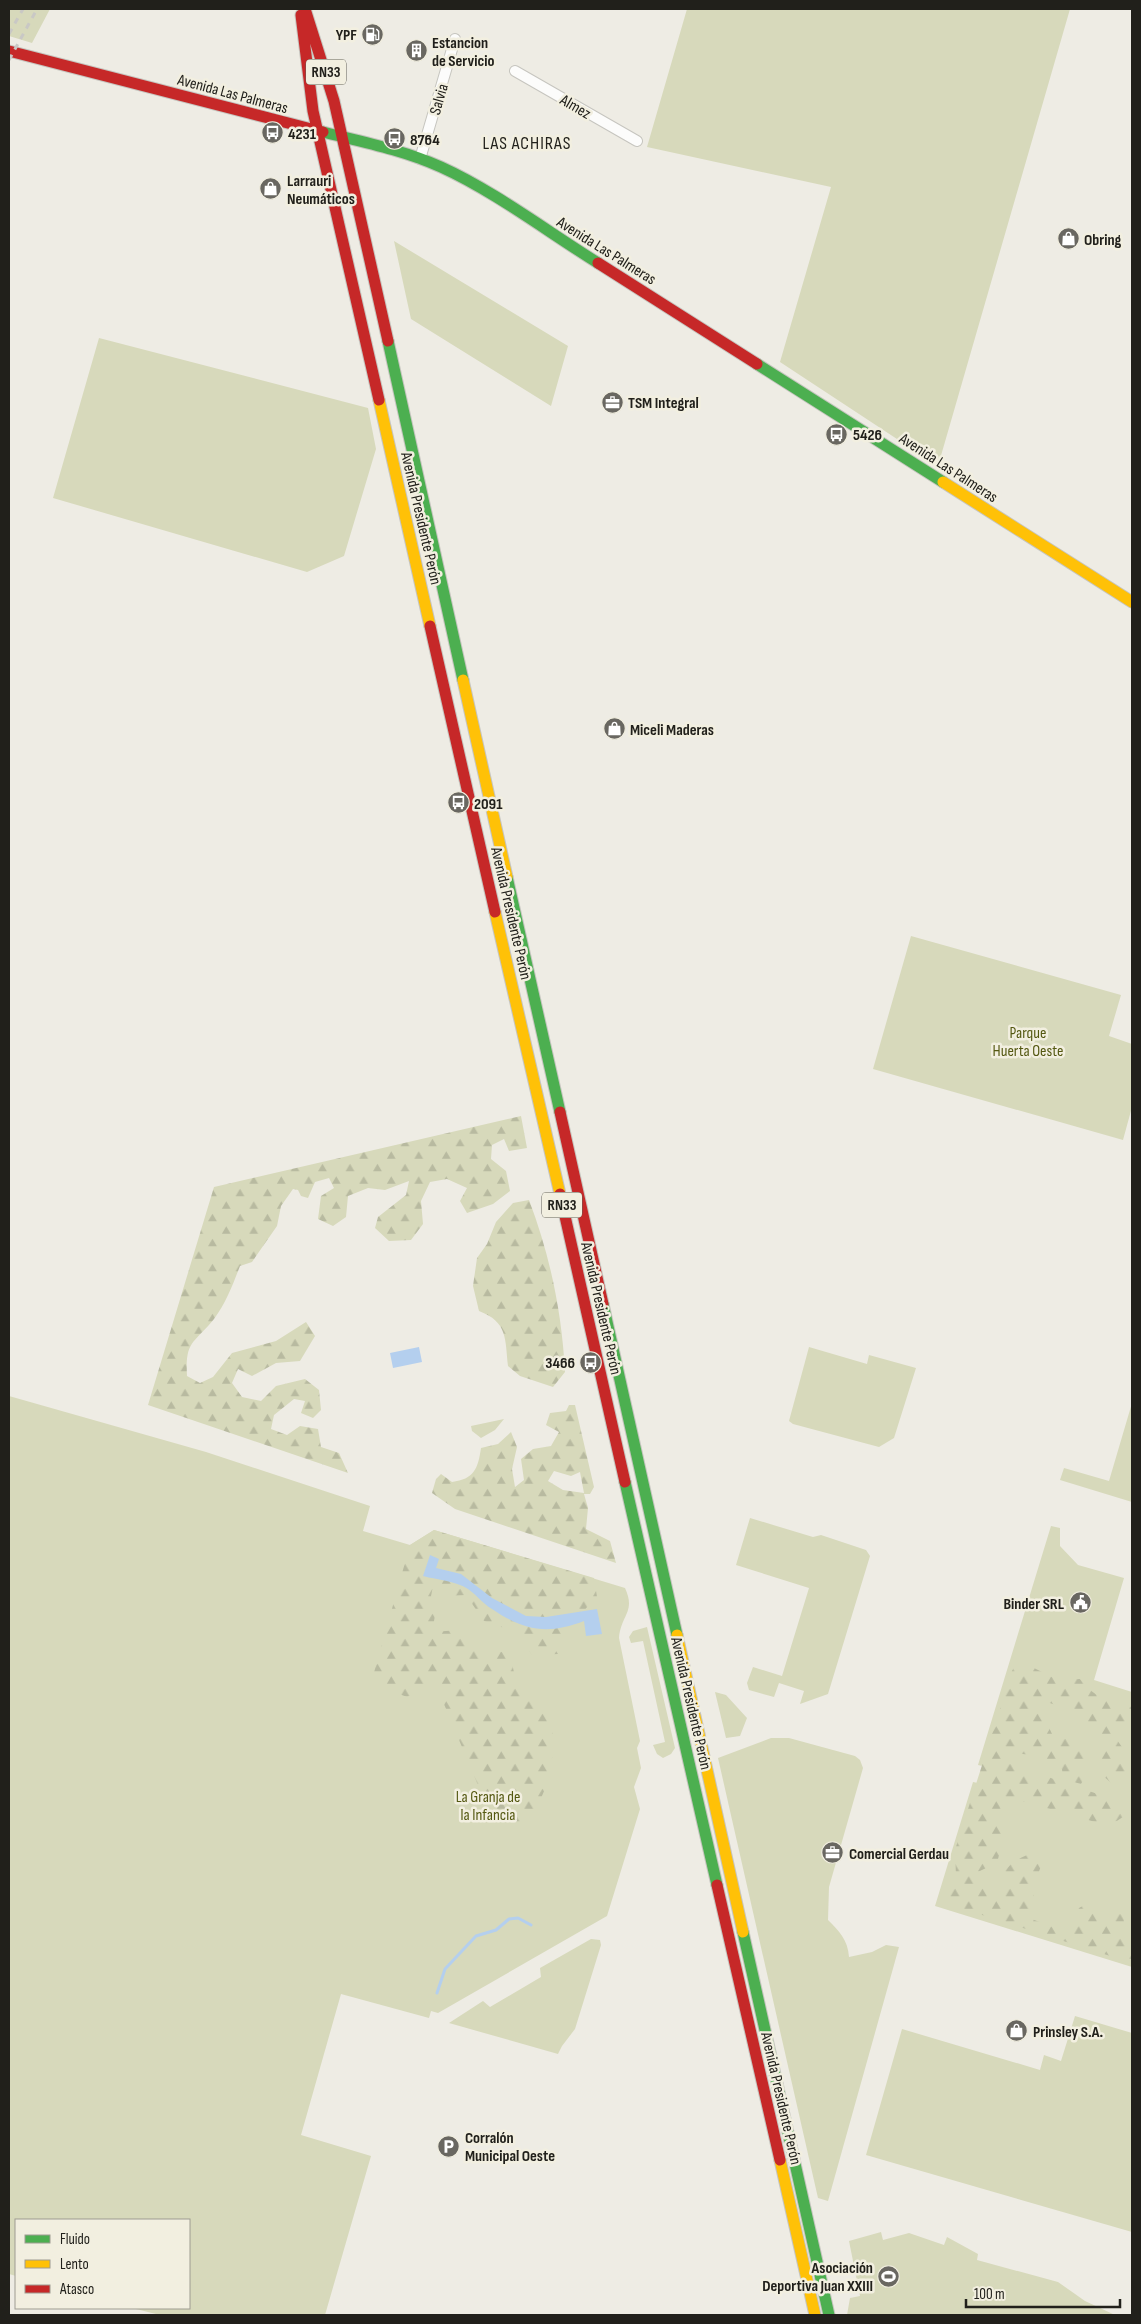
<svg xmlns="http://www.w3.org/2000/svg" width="1141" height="2324" font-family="'Sofia Sans Condensed',sans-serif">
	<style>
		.green { fill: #d7d9bb }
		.forest { fill: url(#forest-firs); fill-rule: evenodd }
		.water { fill: #b4cfee }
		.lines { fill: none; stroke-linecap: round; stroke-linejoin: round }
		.stream { stroke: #b4cfee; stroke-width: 3 }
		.street-casing { stroke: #c6c5bf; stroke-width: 12 }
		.fast-casing { stroke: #c6c5bf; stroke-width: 13 }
		.slow-casing { stroke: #c6c5bf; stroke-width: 13 }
		.jam-casing { stroke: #c6c5bf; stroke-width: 13 }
		.street { stroke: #fcfcfb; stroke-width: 10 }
		.fast { stroke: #4caf50; stroke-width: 11 }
		.slow { stroke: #ffc107; stroke-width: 11 }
		.jam { stroke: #c62828; stroke-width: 11 }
		.rail { stroke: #c9c8c5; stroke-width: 3; stroke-dasharray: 6 6; stroke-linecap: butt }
		.labels { text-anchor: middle; stroke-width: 5; stroke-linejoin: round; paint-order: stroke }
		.shield { fill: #f2efe0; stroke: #605e56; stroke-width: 1 }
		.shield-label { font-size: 15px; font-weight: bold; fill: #21201b }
		.poi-label { font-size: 16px; font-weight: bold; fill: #21201b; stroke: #f2efe0; text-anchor: start }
		.street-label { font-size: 16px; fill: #21201b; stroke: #f2efe0 }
		.park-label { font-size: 16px; fill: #545811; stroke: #f2efe0 }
		.neighbourhood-label { font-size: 18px; letter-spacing: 1px; fill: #21201b; stroke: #f2efe0 }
	</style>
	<defs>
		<pattern id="forest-firs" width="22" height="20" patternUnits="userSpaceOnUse" patternTransform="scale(1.25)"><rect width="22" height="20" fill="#d7d9bb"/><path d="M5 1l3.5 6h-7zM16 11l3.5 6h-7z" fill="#b8baa0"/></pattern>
	</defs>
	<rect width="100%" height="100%" fill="#eeece4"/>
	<path class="green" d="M 9,9 L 50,9 L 32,43 L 9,36 Z
		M 687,9 L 1070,9 L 938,466 L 780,362 L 831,187 L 647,147 Z
		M 394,241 L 568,346 L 551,406 L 411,319 Z
		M 99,338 L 368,408 L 376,449 L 344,556 L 307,572 L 53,498 Z
		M 911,936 L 1121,995 L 1109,1036 L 1132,1044 L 1132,1107 L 1123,1140 L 873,1069 Z
		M 809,1347 L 867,1364 L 869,1355 L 916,1368 L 894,1438 L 879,1447 L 793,1424 L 789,1421 Z
		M 9,1396 L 206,1452 L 370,1506 L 363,1531 L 410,1545 L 434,1530 L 625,1588 C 636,1612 621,1615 619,1638 L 640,1741 L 637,1748 L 641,1768 L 634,1787 L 640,1809 L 607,1916 L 438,2013 L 431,2011 L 429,2018 L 341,1994 L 301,2135 L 371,2156 L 325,2315 L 160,2315 L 132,2308 L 189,2308 L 189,2220 L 16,2220 L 16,2276 L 9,2274 Z
		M 1132,1403 L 1132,1502 L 1060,1480 L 1064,1468 L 1109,1481 Z
		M 504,1419 L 495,1430 L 481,1438 L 472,1431 L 471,1426 Z
		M 750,1518 L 813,1537 L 821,1535 L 866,1550 L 870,1556 L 828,1694 L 800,1704 L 804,1691 L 779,1683 L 774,1697 L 749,1690 L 747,1683 L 753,1667 L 782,1676 L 809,1588 L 736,1565 Z
		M 1051,1526 L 1060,1528 L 1060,1546 L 1078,1565 L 1124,1578 L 1094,1680 L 1132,1692 L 1132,1967 L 935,1906 L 973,1782 L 1030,1794 L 1036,1778 L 978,1765 Z
		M 647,1627 L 675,1748 L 671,1754 L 663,1758 L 657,1754 L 653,1745 L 665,1742 L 643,1641 L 631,1643 L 629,1637 L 633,1631 Z
		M 715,1692 L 726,1695 L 747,1718 L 740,1736 L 726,1738 Z
		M 771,1738 L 789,1738 L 855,1756 L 860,1760 L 863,1768 L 829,1887 L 828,1920 C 839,1931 848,1940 849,1957 L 872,1952 L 886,1945 L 899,1947 L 828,2201 L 818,2198 L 718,1758 Z
		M 591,1939 L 600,1940 L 601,1945 L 575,2029 L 562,2046 L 558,2054 L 449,2023 L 483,2001 L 490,2007 L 541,1977 L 540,1968 Z
		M 1075,2016 L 1132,2033 L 1132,2232 L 866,2155 L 902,2029 L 1040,2070 L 1044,2055 L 1061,2061 Z
		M 881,2232 L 883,2240 L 909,2233 L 944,2245 L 947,2237 L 978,2254 L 977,2260 L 1058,2282 L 1085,2301 L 1115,2315 L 847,2315 L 850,2298 L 860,2296 L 849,2241 Z"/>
	<path class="forest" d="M 521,1116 L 527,1148 L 509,1151 L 504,1139 L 492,1145 L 491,1159 L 506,1171 L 510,1191 L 493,1204 L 467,1213 L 460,1201 L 467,1188 L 447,1179 L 430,1182 L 421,1201 L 423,1224 L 411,1240 L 389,1241 L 375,1228 L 378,1217 L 406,1195 L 409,1181 L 385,1190 L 368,1188 L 348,1196 L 346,1217 L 333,1226 L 318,1219 L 321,1196 L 334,1188 L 329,1178 L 315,1182 L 308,1198 L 301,1196 L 298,1190 L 293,1189 L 281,1206 L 277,1226 L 252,1262 L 240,1266 C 233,1284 226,1303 214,1319 C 194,1344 185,1340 187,1376 L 200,1383 L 213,1377 L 232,1353 L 276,1341 L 306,1322 L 315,1336 L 300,1361 L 276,1363 L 252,1376 L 238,1369 L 232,1383 L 242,1397 L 261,1401 L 276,1386 L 305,1379 L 319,1390 L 321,1410 L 313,1418 L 301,1413 L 305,1401 L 294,1399 L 274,1415 L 271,1429 L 287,1435 L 300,1426 L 318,1429 L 321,1447 L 339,1453 L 348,1473 L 148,1405 L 214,1187 Z
		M 529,1200 C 550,1255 562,1313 565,1372 L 553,1387 L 520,1376 L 508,1366 C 505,1339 508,1322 479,1311 L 473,1286 L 477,1258 L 487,1244 L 496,1222 L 513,1203 Z
		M 569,1405 L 575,1405 L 594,1487 L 590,1494 L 584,1494 L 588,1508 L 586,1529 L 610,1541 L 616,1563 L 455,1509 L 432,1493 L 436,1479 L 441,1474 L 452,1482 C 474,1479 478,1469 481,1448 L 498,1444 L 511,1432 L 517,1447 L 512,1469 L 515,1487 L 524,1480 L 521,1459 L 533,1449 L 551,1446 L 559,1432 L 546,1425 L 550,1413 L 566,1411 ZM 554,1471 L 571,1476 L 580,1472 L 584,1493 L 563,1490 L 548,1481 Z
		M 434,1530 L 594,1578 L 597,1597 C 578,1613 572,1634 558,1654 L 532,1655 L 516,1632 L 484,1621 L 466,1595 L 442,1596 L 435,1576 L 431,1596 L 436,1610 L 432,1632 L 460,1630 L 470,1644 L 510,1654 L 515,1677 L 549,1707 L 554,1747 L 548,1782 L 535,1812 L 518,1823 L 493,1821 L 436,1685 L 407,1697 L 371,1683 L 410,1545 Z
		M 1018,1660 L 1058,1680 L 1080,1679 C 1098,1700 1106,1701 1132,1707 L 1132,1729 L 1102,1719 L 1127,1754 L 1131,1778 L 1118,1789 L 1101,1774 L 1102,1752 L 1086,1727 L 1070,1710 L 1047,1702 L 1043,1715 L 1053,1736 L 1067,1739 L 1086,1749 L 1088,1771 L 1081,1784 L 1063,1779 L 1062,1769 L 1032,1755 L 1014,1753 L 1007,1763 L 1121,1802 L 1126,1815 L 1109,1826 L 1026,1802 L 999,1799 C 1004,1827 1005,1834 997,1863 L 969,1876 L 981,1881 L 994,1890 L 1008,1889 L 999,1877 L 1014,1861 L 1036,1851 L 1045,1857 C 1035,1876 1034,1897 1029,1918 L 1069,1933 L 1079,1908 L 1095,1899 L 1098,1911 L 1108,1910 L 1123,1915 L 1126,1932 L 1132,1936 L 1132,1963 L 951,1905 L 947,1893 L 956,1876 L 955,1850 L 1012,1671 Z"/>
	<path class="water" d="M 419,1347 L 422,1362 L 393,1368 L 390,1353 Z
		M 430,1555 L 439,1559 L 436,1568 L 461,1574 L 492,1598 L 526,1616 L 546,1617 L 597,1609 L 602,1634 L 586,1636 L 584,1621 C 548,1635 524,1631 492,1609 C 483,1604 477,1595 468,1589 C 456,1581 438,1580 423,1576 Z"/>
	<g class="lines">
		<path class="stream" d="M 437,1993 L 445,1969 L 476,1936 L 496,1930 L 509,1919 L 518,1918 L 531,1925"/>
		<defs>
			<path id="street" d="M 515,71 L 637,141
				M 420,159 L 455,39"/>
			<path id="fast" d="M 323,132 C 363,142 403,150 441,167 C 494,191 548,232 598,263
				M 388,341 L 463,680
				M 757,364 L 943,482
				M 507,877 L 560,1112
				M 603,1304 L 677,1635
				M 625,1482 L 717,1885
				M 743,1932 L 829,2315"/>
			<path id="slow" d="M 379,400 L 430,626
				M 943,482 L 1132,602
				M 463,680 L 507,877
				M 495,912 L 560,1194
				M 677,1635 L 743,1932
				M 780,2160 L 815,2315"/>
			<path id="jam" d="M 305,9 L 334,101 L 388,341
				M 301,15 L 313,111 L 379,400
				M 9,51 L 323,132
				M 598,263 L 757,364
				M 430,626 L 495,912
				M 560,1112 L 603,1304
				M 560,1194 L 625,1482
				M 717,1885 L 780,2160"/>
		</defs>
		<use href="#street" class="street-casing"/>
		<use href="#fast" class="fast-casing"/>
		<use href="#slow" class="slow-casing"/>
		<use href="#jam" class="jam-casing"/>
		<use href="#street" class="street"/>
		<use href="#fast" class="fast"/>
		<use href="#slow" class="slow"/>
		<use href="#jam" class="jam"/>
		<path class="rail" d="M 9,34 L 23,9
			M 9,60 L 37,9"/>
	</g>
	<defs>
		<symbol id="fuel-disc" viewBox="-11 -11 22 22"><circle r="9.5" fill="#696761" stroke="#f2efe0"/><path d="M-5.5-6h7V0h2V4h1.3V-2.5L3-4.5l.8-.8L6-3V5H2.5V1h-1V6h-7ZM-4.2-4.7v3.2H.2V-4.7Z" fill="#fff"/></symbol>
		<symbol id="building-disc" viewBox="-11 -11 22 22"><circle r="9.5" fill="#696761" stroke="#f2efe0"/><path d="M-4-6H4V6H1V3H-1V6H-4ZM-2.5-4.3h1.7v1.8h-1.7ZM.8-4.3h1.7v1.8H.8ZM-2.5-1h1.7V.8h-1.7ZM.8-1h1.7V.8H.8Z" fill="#fff"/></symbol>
		<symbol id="bus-disc" viewBox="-11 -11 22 22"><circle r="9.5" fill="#696761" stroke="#f2efe0"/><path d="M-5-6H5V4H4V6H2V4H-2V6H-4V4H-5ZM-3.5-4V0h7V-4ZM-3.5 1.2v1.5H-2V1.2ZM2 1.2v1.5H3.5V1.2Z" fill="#fff"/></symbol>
		<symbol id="shop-disc" viewBox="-11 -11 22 22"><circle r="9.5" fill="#696761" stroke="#f2efe0"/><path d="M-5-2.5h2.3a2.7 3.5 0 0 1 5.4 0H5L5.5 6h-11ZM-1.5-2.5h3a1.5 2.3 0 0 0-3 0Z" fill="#fff"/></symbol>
		<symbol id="office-disc" viewBox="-11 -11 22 22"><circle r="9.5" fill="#696761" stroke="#f2efe0"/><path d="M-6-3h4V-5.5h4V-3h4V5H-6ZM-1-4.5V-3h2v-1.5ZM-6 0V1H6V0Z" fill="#fff"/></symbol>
		<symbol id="civic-disc" viewBox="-11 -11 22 22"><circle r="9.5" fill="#696761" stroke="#f2efe0"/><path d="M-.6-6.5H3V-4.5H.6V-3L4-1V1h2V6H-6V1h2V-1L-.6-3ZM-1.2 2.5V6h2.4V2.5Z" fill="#fff"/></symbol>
		<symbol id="parking-disc" viewBox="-11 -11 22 22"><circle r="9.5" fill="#696761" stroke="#f2efe0"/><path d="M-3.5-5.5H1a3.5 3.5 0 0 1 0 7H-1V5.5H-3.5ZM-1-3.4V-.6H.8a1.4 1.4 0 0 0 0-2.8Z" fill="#fff"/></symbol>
		<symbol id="stadium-disc" viewBox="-11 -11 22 22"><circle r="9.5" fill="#696761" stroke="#f2efe0"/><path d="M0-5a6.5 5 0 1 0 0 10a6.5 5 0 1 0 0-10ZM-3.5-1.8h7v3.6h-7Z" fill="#fff"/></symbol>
	</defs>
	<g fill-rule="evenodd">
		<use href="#fuel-disc" x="360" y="22" width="25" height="25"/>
		<use href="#building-disc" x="404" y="38" width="25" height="25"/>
		<use href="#bus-disc" x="260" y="120" width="25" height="25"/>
		<use href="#bus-disc" x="382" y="126" width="25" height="25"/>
		<use href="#shop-disc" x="258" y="176" width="25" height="25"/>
		<use href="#shop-disc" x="1056" y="226" width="25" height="25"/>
		<use href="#office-disc" x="600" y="390" width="25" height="25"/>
		<use href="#bus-disc" x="824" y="422" width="25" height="25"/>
		<use href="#shop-disc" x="602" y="716" width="25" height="25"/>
		<use href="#bus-disc" x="446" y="790" width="25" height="25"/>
		<use href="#bus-disc" x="578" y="1350" width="25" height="25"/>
		<use href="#civic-disc" x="1068" y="1590" width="25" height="25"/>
		<use href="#office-disc" x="820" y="1840" width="25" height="25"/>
		<use href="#shop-disc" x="1004" y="2018" width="25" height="25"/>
		<use href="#parking-disc" x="436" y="2134" width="25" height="25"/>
		<use href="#stadium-disc" x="876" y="2264" width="25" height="25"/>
	</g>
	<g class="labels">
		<g class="shield">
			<rect x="306" y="59.5" width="40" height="25" rx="4"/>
			<rect x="542" y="1192.5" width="40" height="25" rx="4"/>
		</g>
		<g class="shield-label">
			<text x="326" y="77">RN33</text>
			<text x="562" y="1210">RN33</text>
		</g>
		<g class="poi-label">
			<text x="357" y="40" text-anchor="end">YPF</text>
			<text x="432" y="48">Estancion<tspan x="432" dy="18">de Servicio</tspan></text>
			<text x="288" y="139">4231</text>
			<text x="410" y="145">8764</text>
			<text x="287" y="186">Larrauri<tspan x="287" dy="18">Neumáticos</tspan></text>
			<text x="1084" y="245">Obring</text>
			<text x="628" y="408">TSM Integral</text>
			<text x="853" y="440">5426</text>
			<text x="630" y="735">Miceli Maderas</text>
			<text x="474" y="809">2091</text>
			<text x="575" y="1368" text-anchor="end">3466</text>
			<text x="1064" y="1609" text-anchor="end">Binder SRL</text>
			<text x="849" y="1859">Comercial Gerdau</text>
			<text x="1033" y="2037">Prinsley S.A.</text>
			<text x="465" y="2143">Corralón<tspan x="465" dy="18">Municipal Oeste</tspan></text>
			<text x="873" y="2273" text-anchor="end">Asociación<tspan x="873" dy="18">Deportiva Juan XXIII</tspan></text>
		</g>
		<g class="street-label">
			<text transform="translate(233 93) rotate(15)" y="6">Avenida Las Palmeras</text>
			<text transform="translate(438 99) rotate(-74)" y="6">Salvia</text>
			<text transform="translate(576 106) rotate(30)" y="6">Almez</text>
			<text transform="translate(607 250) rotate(32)" y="6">Avenida Las Palmeras</text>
			<text transform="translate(949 467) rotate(33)" y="6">Avenida Las Palmeras</text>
			<text transform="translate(422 518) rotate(77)" y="6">Avenida Presidente Perón</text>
			<text transform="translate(512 913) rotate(77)" y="6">Avenida Presidente Perón</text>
			<text transform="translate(602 1308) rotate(77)" y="6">Avenida Presidente Perón</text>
			<text transform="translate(692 1703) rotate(77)" y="6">Avenida Presidente Perón</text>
			<text transform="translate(782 2098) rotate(77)" y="6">Avenida Presidente Perón</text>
		</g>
		<g class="park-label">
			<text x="1028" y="1038">Parque<tspan x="1028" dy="18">Huerta Oeste</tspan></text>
			<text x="488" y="1802">La Granja de<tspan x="488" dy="18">la Infancia</tspan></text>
		</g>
		<g class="neighbourhood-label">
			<text x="527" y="149">LAS ACHIRAS</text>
		</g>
	</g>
	<rect width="1141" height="2324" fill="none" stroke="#21201b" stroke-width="20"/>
	<rect x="15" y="2219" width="175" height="90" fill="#f2efe0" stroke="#9e9c91"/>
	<rect x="25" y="2235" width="25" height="8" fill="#4caf50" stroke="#9e9c91"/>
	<text x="60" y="2244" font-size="15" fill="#21201b">Fluido</text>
	<rect x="25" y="2260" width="25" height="8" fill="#ffc107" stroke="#9e9c91"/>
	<text x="60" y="2269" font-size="15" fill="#21201b">Lento</text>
	<rect x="25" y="2285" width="25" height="8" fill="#c62828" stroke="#9e9c91"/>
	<text x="60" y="2294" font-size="15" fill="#21201b">Atasco</text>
	<path d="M966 2299v8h154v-8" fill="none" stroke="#21201b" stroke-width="2.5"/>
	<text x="974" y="2299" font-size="15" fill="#21201b" stroke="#f2efe0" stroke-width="4" paint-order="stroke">100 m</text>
</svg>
